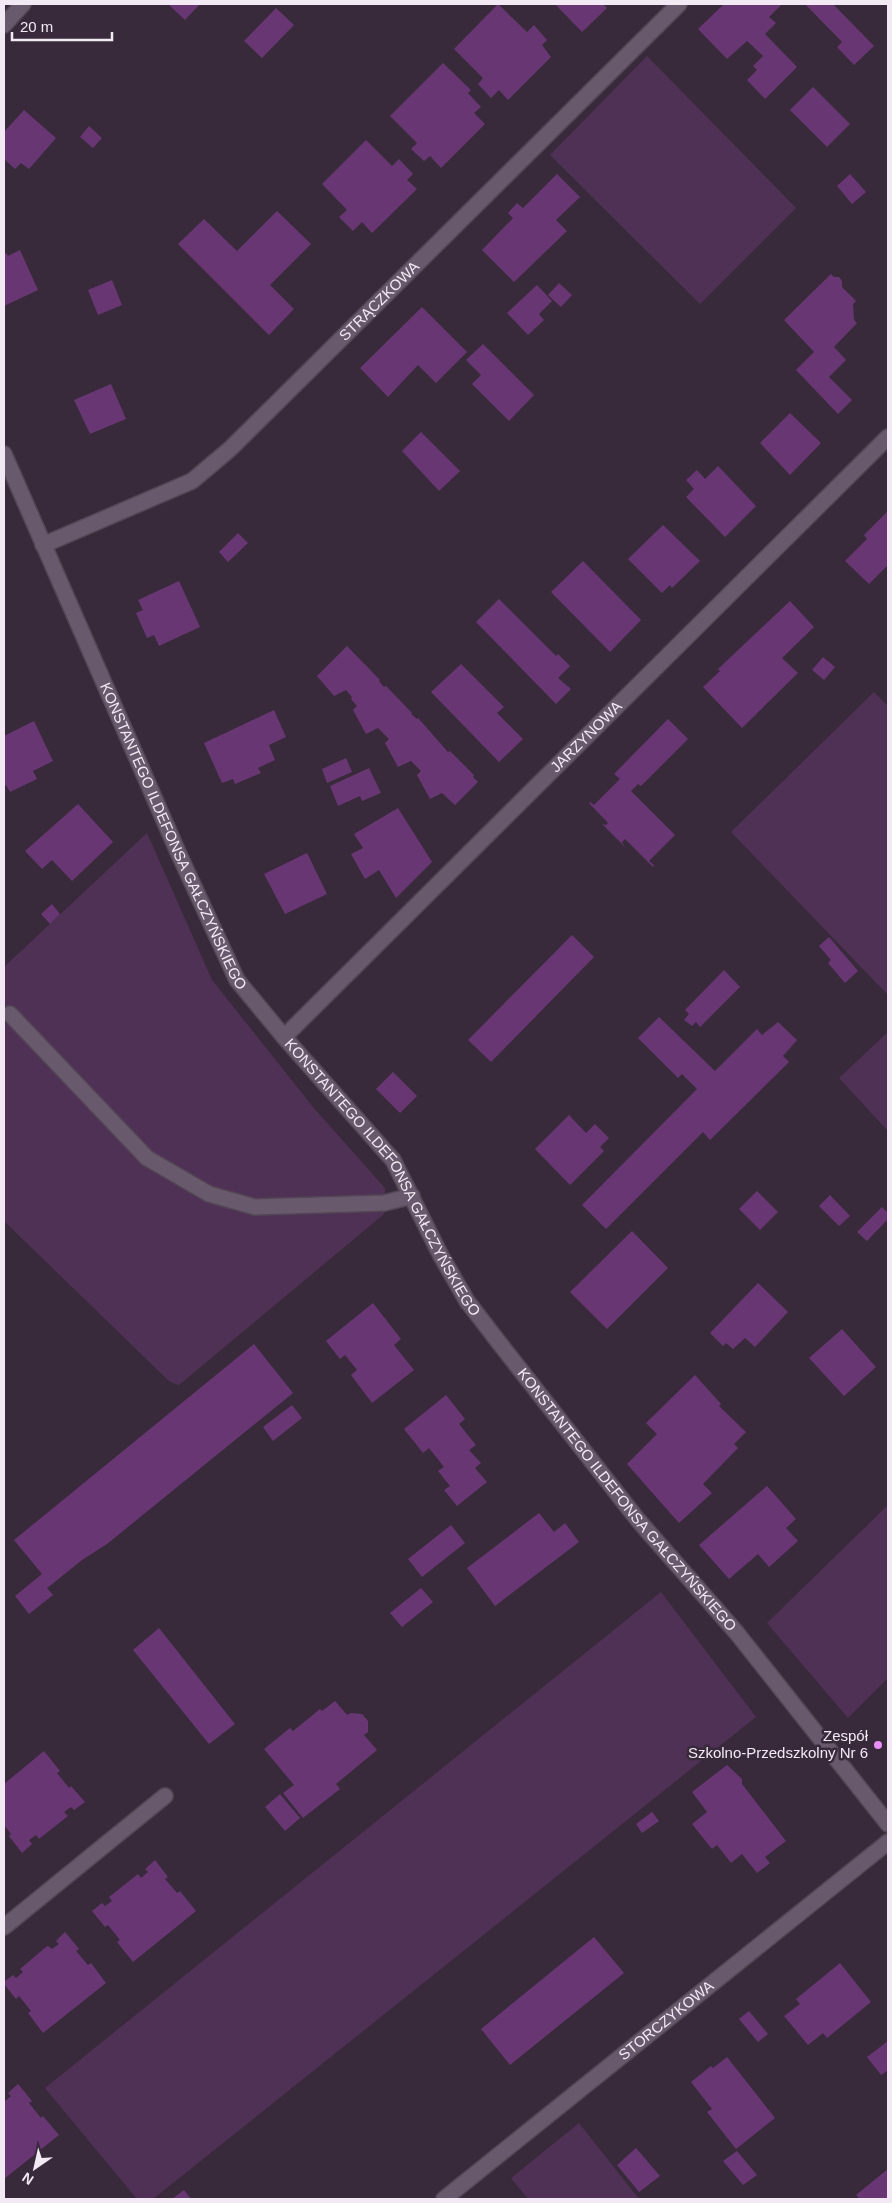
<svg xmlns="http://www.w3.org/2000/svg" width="892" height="2203" font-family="Helvetica,sans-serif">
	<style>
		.green { fill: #503156 }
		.building { fill: #683773 }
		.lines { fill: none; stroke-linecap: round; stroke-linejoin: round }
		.minor-casing { stroke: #524654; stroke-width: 18 }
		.minor { stroke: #69596c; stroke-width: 15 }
		.poi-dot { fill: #ea8dfd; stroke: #382a3b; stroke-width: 2 }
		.labels { text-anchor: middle; stroke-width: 5; stroke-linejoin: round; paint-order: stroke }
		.street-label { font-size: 15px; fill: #f2e9f4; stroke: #382a3b }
		.poi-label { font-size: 15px; fill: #f2e9f4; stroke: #382a3b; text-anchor: end }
	</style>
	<rect width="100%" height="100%" fill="#382a3b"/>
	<path class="green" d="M 647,56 L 796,208 L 700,304 L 550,155 Z
		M 874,692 L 888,706 L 888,995 L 731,832 Z
		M 147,833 L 212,980 L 313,1107 L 385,1188 L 384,1214 L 179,1385 L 170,1382 L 4,1221 L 4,967 Z
		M 888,1032 L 888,1131 L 839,1078 Z
		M 888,1505 L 888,1678 L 848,1718 L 767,1623 Z
		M 661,1592 L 756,1717 L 153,2199 L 137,2199 L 45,2088 Z
		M 579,2123 L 639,2199 L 528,2199 L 511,2178 Z"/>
	<path class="building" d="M 168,4 L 200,4 L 185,20 Z
		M 498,4 L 527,32 L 534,25 L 547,40 L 542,45 L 551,57 L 508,100 L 499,90 L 491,98 L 478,84 L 483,78 L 454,49 Z
		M 555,4 L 603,4 L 607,8 L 582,32 Z
		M 724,4 L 782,4 L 769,17 L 776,23 L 765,34 L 797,67 L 765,99 L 747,80 L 757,70 L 753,66 L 763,56 L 747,41 L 727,59 L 698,29 Z
		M 805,4 L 833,4 L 874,46 L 854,65 L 837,47 L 842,42 Z
		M 276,8 L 294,25 L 262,58 L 244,41 Z
		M 443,63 L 471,90 L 468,93 L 481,107 L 474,113 L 485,124 L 441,168 L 430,156 L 424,161 L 411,149 L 417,143 L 390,116 Z
		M 813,87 L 850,124 L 827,147 L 790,110 Z
		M 24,110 L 56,138 L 29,169 L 21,163 L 15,169 L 4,159 L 4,132 Z
		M 89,126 L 102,138 L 93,148 L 80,137 Z
		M 366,140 L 392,166 L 399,159 L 413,174 L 407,180 L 417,189 L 372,233 L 362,222 L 353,231 L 339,217 L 347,210 L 322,184 Z
		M 557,174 L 580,197 L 556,220 L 567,231 L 514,282 L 482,250 L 513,218 L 508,213 L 517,203 L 523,208 Z
		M 850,174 L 866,192 L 852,204 L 837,186 Z
		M 277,211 L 311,244 L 270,285 L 294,309 L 269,335 L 178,244 L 204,219 L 237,251 Z
		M 20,250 L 38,290 L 4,306 L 4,255 L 6,253 L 8,256 Z
		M 831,274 L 834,277 L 839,277 L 842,281 L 842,287 L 856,301 L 853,304 L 854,320 L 857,323 L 834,347 L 846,360 L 829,377 L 852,400 L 838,414 L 796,370 L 814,352 L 784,320 Z
		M 112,280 L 122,305 L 98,315 L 88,290 Z
		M 559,283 L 572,295 L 561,307 L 548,295 Z
		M 537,285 L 552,301 L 539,314 L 544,320 L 528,335 L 507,313 Z
		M 422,307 L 467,352 L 436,383 L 418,365 L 388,397 L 360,368 Z
		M 483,344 L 534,395 L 509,421 L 472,384 L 481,375 L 466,360 Z
		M 111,384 L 126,419 L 90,434 L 74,400 Z
		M 790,413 L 821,443 L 790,475 L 760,443 Z
		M 421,432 L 460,471 L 439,491 L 402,451 Z
		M 718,466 L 756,506 L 725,537 L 686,497 L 694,489 L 686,480 L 697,470 L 705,479 Z
		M 888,511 L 888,565 L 869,584 L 845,561 L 867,539 L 864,535 Z
		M 663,525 L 700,561 L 672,588 L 670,585 L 662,593 L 628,559 Z
		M 238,533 L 248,543 L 228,562 L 219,552 Z
		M 583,561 L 641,620 L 610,652 L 551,592 Z
		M 179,581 L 200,627 L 159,646 L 154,635 L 147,638 L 136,613 L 143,610 L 138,600 Z
		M 499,599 L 556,656 L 558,654 L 570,666 L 558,678 L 571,689 L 556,704 L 476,622 Z
		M 790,601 L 814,627 L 782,658 L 798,673 L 742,728 L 703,687 L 720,671 L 718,669 Z
		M 347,646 L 380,680 L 379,681 L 384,687 L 386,686 L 412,713 L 411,714 L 417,719 L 418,718 L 448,752 L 450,751 L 474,775 L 473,777 L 478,782 L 455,805 L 442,793 L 430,799 L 417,775 L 421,771 L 411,761 L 398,767 L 385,743 L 389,739 L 378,728 L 366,734 L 353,710 L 357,706 L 351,699 L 352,697 L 346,690 L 334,696 L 317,676 Z
		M 823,657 L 835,667 L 824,680 L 812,670 Z
		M 461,664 L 504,707 L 497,713 L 523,739 L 499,762 L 431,692 Z
		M 274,710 L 286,737 L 269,745 L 275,760 L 258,768 L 261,773 L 235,784 L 233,779 L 222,783 L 204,743 Z
		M 668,719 L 688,739 L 641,786 L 638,784 L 631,791 L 675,835 L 649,861 L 654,865 L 653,867 L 625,839 L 622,842 L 625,847 L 602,824 L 606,825 L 608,823 L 589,803 L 590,802 L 594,805 L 620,779 L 614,774 Z
		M 34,721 L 53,761 L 33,771 L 37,779 L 10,792 L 6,785 L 4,786 L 4,736 Z
		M 346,758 L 352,772 L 327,783 L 322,769 Z
		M 369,768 L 381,793 L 362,801 L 360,796 L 338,806 L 330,786 Z
		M 78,804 L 113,842 L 72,881 L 52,860 L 42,869 L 25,851 Z
		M 398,808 L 432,862 L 396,898 L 379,870 L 365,879 L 351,854 L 363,848 L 354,834 Z
		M 307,853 L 327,894 L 285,914 L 264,874 Z
		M 52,904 L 60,914 L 50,924 L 41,914 Z
		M 572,935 L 594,957 L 491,1062 L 468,1040 Z
		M 829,937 L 858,971 L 845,983 L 828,963 L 831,960 L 819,946 Z
		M 724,970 L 740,987 L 700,1027 L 696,1022 L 692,1026 L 684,1020 L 689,1014 L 685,1010 Z
		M 659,1017 L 715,1071 L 757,1029 L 762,1035 L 778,1022 L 797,1040 L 783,1056 L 789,1062 L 710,1140 L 703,1132 L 606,1229 L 582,1205 L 697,1089 L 682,1074 L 678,1078 L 638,1038 Z
		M 393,1072 L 417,1096 L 400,1113 L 376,1089 Z
		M 569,1115 L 586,1133 L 595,1124 L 609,1138 L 600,1147 L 604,1151 L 570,1185 L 535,1149 Z
		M 757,1191 L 778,1212 L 760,1230 L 739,1209 Z
		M 830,1195 L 850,1216 L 839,1226 L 819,1206 Z
		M 882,1207 L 888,1213 L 888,1219 L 867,1241 L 857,1232 Z
		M 632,1231 L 668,1268 L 607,1329 L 570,1292 Z
		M 758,1283 L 788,1312 L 755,1347 L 745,1338 L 733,1349 L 726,1343 L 723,1346 L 710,1333 Z
		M 373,1303 L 401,1339 L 394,1345 L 414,1370 L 372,1403 L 351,1375 L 357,1370 L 345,1355 L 340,1359 L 326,1341 Z
		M 842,1329 L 876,1367 L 844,1396 L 809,1358 Z
		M 254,1344 L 293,1393 L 107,1544 L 82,1560 L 51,1585 L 47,1588 L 53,1595 L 29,1614 L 15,1596 L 42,1574 L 14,1540 Z
		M 695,1375 L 721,1404 L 719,1406 L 746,1432 L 734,1444 L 738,1448 L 703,1484 L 712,1493 L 679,1523 L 627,1464 L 657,1434 L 646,1423 Z
		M 446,1395 L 465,1419 L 459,1424 L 476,1445 L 469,1450 L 481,1463 L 475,1468 L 487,1482 L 457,1506 L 444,1490 L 450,1486 L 438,1471 L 444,1467 L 429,1448 L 423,1453 L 404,1429 Z
		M 292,1405 L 302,1418 L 273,1441 L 263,1427 Z
		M 767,1486 L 796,1519 L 786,1528 L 798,1541 L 769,1567 L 758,1554 L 729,1579 L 699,1545 Z
		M 539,1513 L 554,1532 L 565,1523 L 579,1542 L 495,1606 L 467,1568 Z
		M 451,1525 L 465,1543 L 422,1577 L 408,1559 Z
		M 421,1588 L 433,1602 L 402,1627 L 390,1613 Z
		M 159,1628 L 235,1724 L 209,1744 L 133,1650 Z
		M 335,1701 L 347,1715 L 351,1713 L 362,1714 L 368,1721 L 368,1732 L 364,1735 L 377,1750 L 336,1784 L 340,1789 L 303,1818 L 283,1793 L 294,1785 L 264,1749 L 290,1728 L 293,1731 L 320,1709 L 322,1711 Z
		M 44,1751 L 60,1771 L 57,1773 L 69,1788 L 71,1786 L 85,1802 L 74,1810 L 71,1807 L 64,1812 L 68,1816 L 39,1839 L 36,1835 L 29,1840 L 32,1844 L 22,1853 L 9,1836 L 11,1834 L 4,1825 L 4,1784 Z
		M 727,1765 L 742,1779 L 742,1784 L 786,1841 L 765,1857 L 770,1863 L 757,1873 L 742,1854 L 731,1863 L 717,1845 L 712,1849 L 692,1824 L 707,1812 L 692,1792 Z
		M 280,1794 L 300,1818 L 285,1831 L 265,1807 Z
		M 652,1812 L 659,1821 L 642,1833 L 636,1824 Z
		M 155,1860 L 168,1877 L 165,1879 L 177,1893 L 180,1891 L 196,1911 L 133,1962 L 117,1942 L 120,1940 L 108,1925 L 105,1927 L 92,1911 L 102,1903 L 105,1906 L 112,1901 L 109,1897 L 138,1874 L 141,1878 L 148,1872 L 145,1869 Z
		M 65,1932 L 79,1949 L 76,1951 L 88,1965 L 91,1963 L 106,1983 L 43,2033 L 28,2013 L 31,2011 L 19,1996 L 16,1999 L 4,1984 L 4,1978 L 5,1981 L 13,1975 L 16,1978 L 23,1972 L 20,1969 L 46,1947 L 48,1946 L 52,1949 L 59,1944 L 56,1941 Z
		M 594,1937 L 624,1973 L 510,2065 L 481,2029 Z
		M 840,1963 L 871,2002 L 827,2038 L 823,2033 L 808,2045 L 784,2016 L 800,2004 L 796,1999 Z
		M 749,2011 L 768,2034 L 758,2042 L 739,2019 Z
		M 888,2041 L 888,2072 L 887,2071 L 881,2075 L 867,2057 Z
		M 727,2057 L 775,2118 L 736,2149 L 707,2112 L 712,2109 L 691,2082 L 711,2066 L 713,2068 Z
		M 18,2084 L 32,2101 L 29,2103 L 41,2118 L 43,2116 L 59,2135 L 4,2179 L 4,2102 L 11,2096 L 8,2093 Z
		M 636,2148 L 660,2176 L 639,2192 L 617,2165 Z
		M 737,2151 L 757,2175 L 743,2185 L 723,2161 Z
		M 888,2169 L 888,2199 L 860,2199 L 856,2195 Z
		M 184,2190 L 191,2199 L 172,2199 Z"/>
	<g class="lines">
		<defs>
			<g id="minor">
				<path d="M 4,25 L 23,4"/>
				<path id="s1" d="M 4,454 L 177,850 L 237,980 L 284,1037 L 393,1160 L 441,1256 L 467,1301 L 497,1340 L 638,1520 L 736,1632 L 888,1824"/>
				<path id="s2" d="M 43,545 L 192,481 L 230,449 L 679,4"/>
				<path d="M 10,1014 L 147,1158 L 209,1194 L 255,1207 L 384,1203 L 412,1196"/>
				<path id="s3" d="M 284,1037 L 888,437"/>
				<path d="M 4,1927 L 165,1796"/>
				<path id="s4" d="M 444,2199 L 888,1842"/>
			</g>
		</defs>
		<use href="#minor" class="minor-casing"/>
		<use href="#minor" class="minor"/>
	</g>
	<circle class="poi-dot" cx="878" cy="1745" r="5"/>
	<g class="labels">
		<g class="street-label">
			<text dy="5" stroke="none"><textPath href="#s2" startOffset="422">STRĄCZKOWA</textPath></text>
			<text dy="5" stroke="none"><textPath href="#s3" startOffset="426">JARZYNOWA</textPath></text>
			<text dy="5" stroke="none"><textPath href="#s1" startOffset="418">KONSTANTEGO ILDEFONSA GAŁCZYŃSKIEGO</textPath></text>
			<text dy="5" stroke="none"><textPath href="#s1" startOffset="822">KONSTANTEGO ILDEFONSA GAŁCZYŃSKIEGO</textPath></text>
			<text dy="5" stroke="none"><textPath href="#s1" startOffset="1228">KONSTANTEGO ILDEFONSA GAŁCZYŃSKIEGO</textPath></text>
			<text dy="5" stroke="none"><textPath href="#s4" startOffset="285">STORCZYKOWA</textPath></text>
		</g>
		<g class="poi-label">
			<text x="868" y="1741">Zespół<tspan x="868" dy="17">Szkolno-Przedszkolny Nr 6</tspan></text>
		</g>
	</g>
	<rect width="892" height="2203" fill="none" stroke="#f2e9f4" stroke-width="10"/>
	<g transform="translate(35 2168) rotate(214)" stroke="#382a3b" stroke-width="4" paint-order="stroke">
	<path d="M0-4L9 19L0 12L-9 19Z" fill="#f2e9f4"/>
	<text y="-8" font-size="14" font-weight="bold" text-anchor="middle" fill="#f2e9f4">N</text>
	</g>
	<path d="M12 32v8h100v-8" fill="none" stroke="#f2e9f4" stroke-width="2.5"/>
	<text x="20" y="32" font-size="15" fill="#f2e9f4" stroke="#382a3b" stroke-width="4" paint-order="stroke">20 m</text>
</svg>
